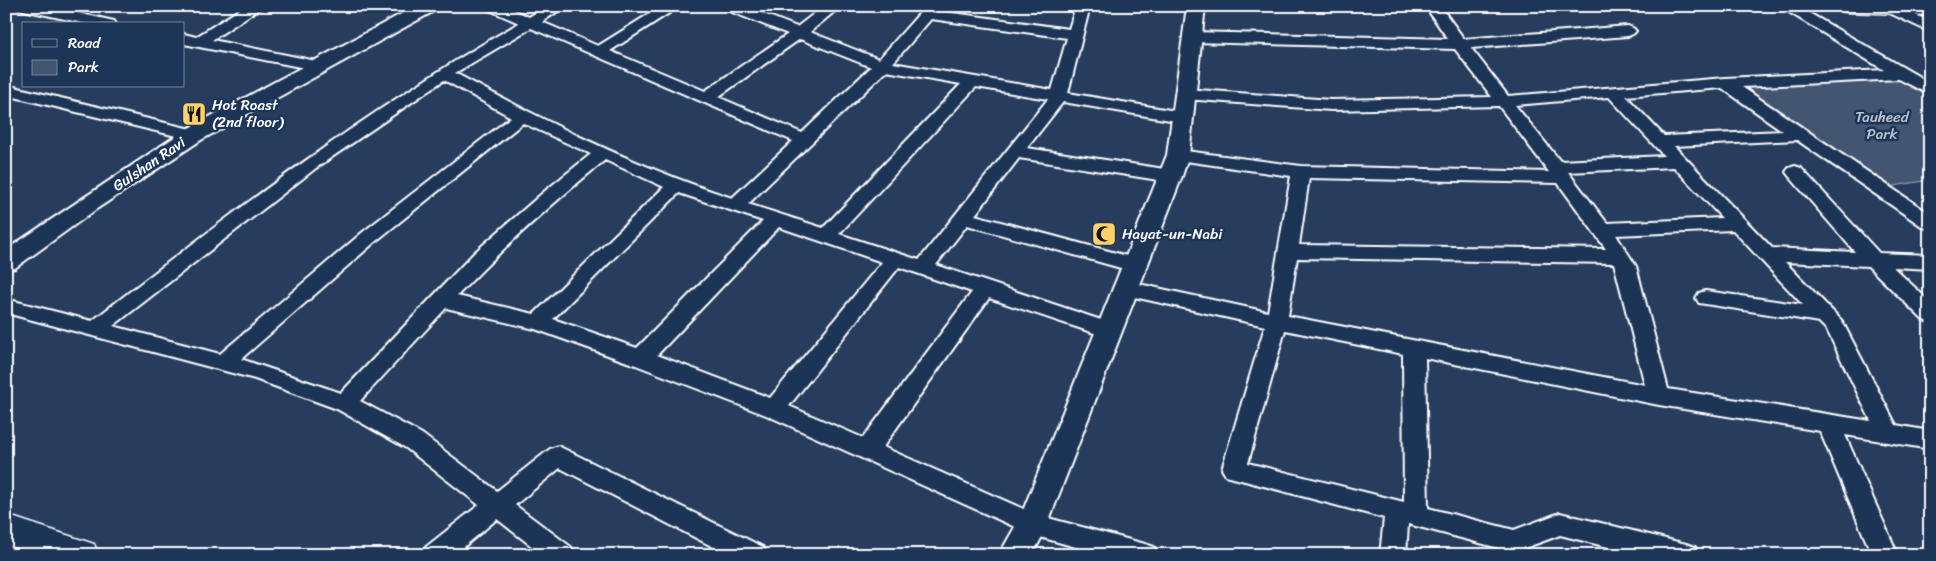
<svg xmlns="http://www.w3.org/2000/svg" width="1936" height="561" font-family="Sriracha,sans-serif">
	<style>
		.green { fill: #425672; stroke: #a0aab8 }
		.lines { fill: none; stroke-linecap: round; stroke-linejoin: round }
		.minor-casing { stroke: #fff; stroke-width: 4 }
		.tertiary-casing { stroke: #fff; stroke-width: 4 }
		.secondary-casing { stroke: #fff; stroke-width: 3 }
		.minor { fill: #1d3557; fill-rule: evenodd }
		.tertiary { fill: #1d3557; fill-rule: evenodd }
		.secondary { fill: #1d3557; fill-rule: evenodd }
		.labels { text-anchor: middle; stroke-width: 5; stroke-linejoin: round; paint-order: stroke }
		.poi-label { font-size: 15px; fill: #fff; stroke: #1d3557; text-anchor: start }
		.park-label { font-size: 15px; fill: #bdc4ce; stroke: #1d3557 }
		.street-label { font-size: 15px; fill: #fff; stroke: #1d3557 }
	</style>
	<rect width="100%" height="100%" fill="#263d5e"/>
	<filter id="ink" filterUnits="userSpaceOnUse"><feTurbulence type="fractalNoise" baseFrequency=".02" numOctaves="2"/><feDisplacementMap in="SourceGraphic" scale="10" xChannelSelector="R" yChannelSelector="G"/><feConvolveMatrix kernelMatrix="1 2 1 2 8 2 1 2 1" color-interpolation-filters="sRGB"/></filter>
	<g filter="url(#ink)">
		<path class="green" d="M 1900,78 L 1930,95 L 1930,180 L 1888,187 L 1743,86 Z"/>
		<g class="lines">
			<defs>
				<path id="minor" d="M 17,6 L 46,6 L 114,21 L 116,24 L 87,24 L 19,9 Z
					M 245,6 L 263,6 L 212,40 L 326,63 L 328,66 L 326,69 L 320,71 L 184,44 L 184,34 L 196,37 Z
					M 401,6 L 430,6 L 432,9 L 430,12 L 425,13 L 403,9 Z
					M 485,6 L 505,6 L 529,17 L 547,6 L 565,6 L 542,22 L 598,46 L 662,6 L 680,6 L 610,51 L 705,91 L 788,34 L 724,9 L 722,6 L 743,6 L 797,27 L 824,6 L 841,6 L 810,32 L 879,59 L 926,6 L 941,6 L 938,11 L 1069,29 L 1076,6 L 1090,6 L 1068,93 L 1188,113 L 1190,117 L 1188,121 L 1182,122 L 1063,102 L 1027,148 L 1171,170 L 1177,172 L 1180,176 L 1177,180 L 1171,182 L 1019,158 L 975,215 L 1142,260 L 1145,265 L 1142,270 L 1135,272 L 967,225 L 936,265 L 1116,325 L 1119,330 L 1116,335 L 1109,338 L 989,298 L 883,447 L 1037,515 L 1145,544 L 1154,547 L 1158,555 L 1104,555 L 1033,535 L 766,415 L 633,364 L 535,329 L 446,308 L 360,401 L 422,434 L 497,491 L 550,449 L 558,446 L 763,547 L 767,555 L 729,555 L 560,468 L 515,505 L 571,547 L 575,555 L 543,555 L 497,519 L 454,555 L 422,555 L 426,547 L 479,505 L 406,448 L 337,409 L 255,379 L 6,313 L 6,299 L 92,321 C 230,214 367,110 519,23 L 487,9 ZM 931,19 L 1067,38 L 1052,90 L 893,63 ZM 531,28 L 793,141 L 732,198 C 636,167 544,121 455,73 ZM 800,39 L 871,67 L 802,133 L 718,97 ZM 886,71 L 961,84 L 823,228 L 748,204 ZM 444,80 L 511,117 L 363,232 L 220,354 L 113,326 L 316,168 ZM 976,87 L 1048,99 L 919,260 L 839,234 ZM 523,123 L 591,154 L 545,191 L 475,252 L 341,393 L 241,359 L 376,241 ZM 605,160 L 664,187 L 534,314 L 457,296 C 503,247 553,203 605,160 ZM 679,193 L 763,221 L 637,348 L 553,319 ZM 779,227 L 882,262 L 770,398 L 657,355 ZM 899,267 L 972,292 L 863,438 L 789,406 Z
					M 1425,6 L 1440,6 L 1464,39 L 1628,26 L 1633,28 L 1636,31 L 1633,34 L 1628,36 L 1471,48 L 1508,96 L 1725,78 L 1884,70 L 1779,6 L 1797,6 L 1930,83 L 1930,95 L 1899,79 L 1742,87 L 1930,214 L 1930,229 L 1923,227 L 1797,140 L 1674,146 L 1772,248 L 1855,252 L 1789,176 L 1786,172 L 1789,168 L 1795,166 L 1801,168 L 1879,253 L 1930,255 L 1930,269 L 1893,267 L 1930,302 L 1930,322 L 1923,320 L 1868,266 L 1785,262 L 1842,321 L 1896,425 L 1930,431 L 1930,449 L 1845,435 L 1898,555 L 1872,555 L 1820,431 L 1659,405 L 1425,358 L 1428,508 L 1514,530 L 1560,513 L 1686,544 L 1695,547 L 1699,555 L 1640,555 L 1560,535 L 1514,552 L 1408,524 L 1406,555 L 1380,555 L 1384,518 L 1226,476 L 1222,469 L 1265,326 L 1125,295 L 1118,293 L 1115,288 L 1118,283 L 1125,281 L 1268,312 L 1291,176 L 1178,160 L 1172,159 L 1169,155 L 1172,151 L 1178,150 L 1301,166 L 1549,172 L 1499,106 L 1331,110 L 1185,99 L 1179,97 L 1177,94 L 1179,91 L 1185,89 L 1331,100 L 1492,97 L 1455,49 L 1192,42 L 1187,40 L 1184,37 L 1187,34 L 1192,32 L 1448,39 ZM 1722,88 L 1783,131 L 1664,136 L 1626,96 ZM 1609,97 L 1664,156 L 1560,161 L 1515,105 ZM 1674,167 L 1722,218 L 1607,223 L 1568,172 ZM 1309,178 L 1558,183 L 1606,249 L 1299,245 ZM 1733,230 L 1803,305 L 1706,291 L 1699,293 L 1696,298 L 1699,303 L 1819,322 L 1827,330 L 1871,421 L 1668,389 L 1636,266 L 1616,235 ZM 1297,258 L 1614,263 L 1645,385 L 1288,316 ZM 1285,330 L 1403,354 L 1404,502 L 1248,463 Z
					M 1879,6 L 1898,6 L 1930,22 L 1930,32 L 1881,9 Z
					M 6,85 L 199,131 L 202,135 L 199,139 L 193,140 L 6,95 Z"/>
				<path id="tertiary" d="M 416,6 L 439,6 L 436,10 L 201,140 L 98,208 L 15,268 L 6,270 L 6,250 L 185,130 Z
					M 1187,6 L 1205,6 L 1189,155 L 1182,176 L 1044,533 L 1032,555 L 999,555 L 1020,518 L 1167,155 Z"/>
				<path id="secondary" d="M 1836,6 L 1930,6 L 1930,15 L 1846,12 L 1839,10 Z
					M 6,515 L 94,544 L 99,555 L 36,555 L 6,545 Z"/>
			</defs>
			<use href="#minor" class="minor-casing"/>
			<use href="#tertiary" class="tertiary-casing"/>
			<use href="#secondary" class="secondary-casing"/>
			<use href="#minor" class="minor"/>
			<use href="#tertiary" class="tertiary"/>
			<use href="#secondary" class="secondary"/>
		</g>
	</g>
	<defs>
		<symbol id="restaurant-square" viewBox="-11 -11 22 22"><rect x="-9" y="-9" width="18" height="18" rx="4" fill="#ffd166" stroke="#1d3557"/><path d="M-5-6h1v4h1v-4h1v4h1v-4h1v5L-1.5 .5V6h-2V.5L-5-1ZM5-6V6H3V1.5H1.5Q1.5-4 5-6Z" fill="#111"/></symbol>
		<symbol id="mosque-square" viewBox="-11 -11 22 22"><rect x="-9" y="-9" width="18" height="18" rx="4" fill="#ffd166" stroke="#1d3557"/><path d="M3.5-4.9A6 6 0 1 0 3.5 4.9A5 5 0 1 1 3.5-4.9Z" fill="#111"/></symbol>
	</defs>
	<g fill-rule="evenodd">
		<use href="#restaurant-square" x="180" y="100" width="28" height="28"/>
		<use href="#mosque-square" x="1090" y="220" width="28" height="28"/>
	</g>
	<g class="labels">
		<g class="poi-label">
			<text x="212" y="110">Hot Roast<tspan x="212" dy="17">(2nd floor)</tspan></text>
			<text x="1122" y="239">Hayat-un-Nabi</text>
		</g>
		<g class="park-label">
			<text x="1882" y="122">Tauheed<tspan x="1882" dy="17">Park</tspan></text>
		</g>
		<g class="street-label">
			<text transform="translate(149 164) rotate(-34)" y="5">Gulshan Ravi</text>
		</g>
	</g>
	<rect width="1936" height="561" fill="none" stroke="#1d3557" stroke-width="25"/>
	<rect x="12" y="12" width="1911" height="536" fill="none" stroke="#fff" stroke-width="2" filter="url(#ink)"/>
	<rect x="22" y="22" width="162" height="65" fill="#1d3557" stroke="#77869a"/>
	<rect x="32" y="39" width="25" height="8" fill="#1d3557" stroke="#77869a"/>
	<text x="68" y="48" font-size="15" fill="#ffffff">Road</text>
	<rect x="32" y="60" width="25" height="15" fill="#425672" stroke="#77869a"/>
	<text x="68" y="72" font-size="15" fill="#ffffff">Park</text>
</svg>
